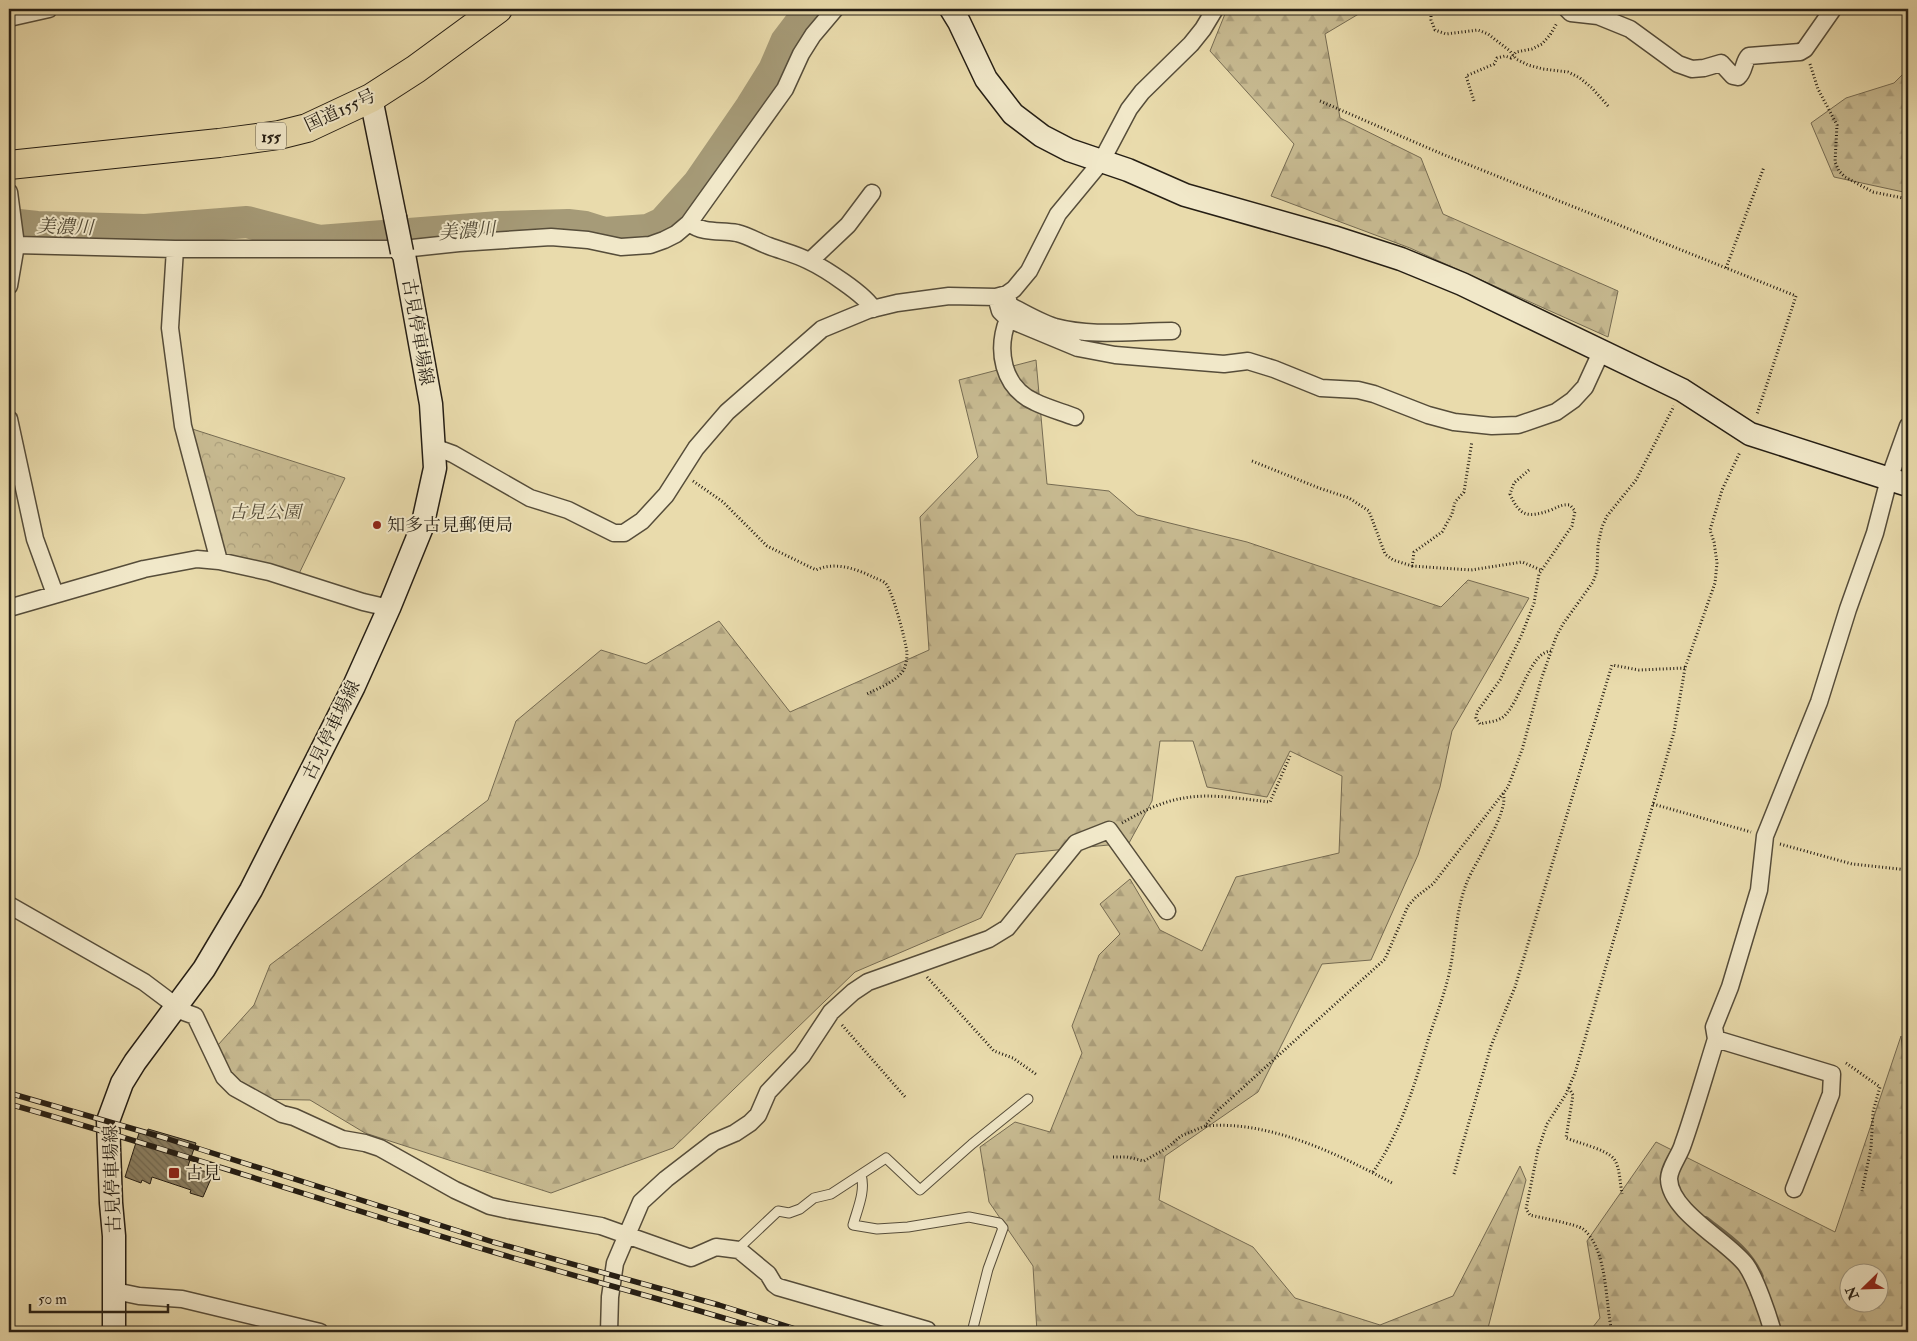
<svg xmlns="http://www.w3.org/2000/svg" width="1917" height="1341" font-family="'IM FELL Double Pica','Noto Serif JP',serif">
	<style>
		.forest { fill: url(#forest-firs); stroke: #766c53; fill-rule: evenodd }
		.park { fill: url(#park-crowns); stroke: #766c53 }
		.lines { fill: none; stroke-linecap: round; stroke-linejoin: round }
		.stream { stroke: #726950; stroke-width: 5.5 }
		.river { stroke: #a69b78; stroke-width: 32 }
		.building { fill: url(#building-back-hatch); stroke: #251e14 }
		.lane-casing { stroke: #564d3a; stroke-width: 11 }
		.street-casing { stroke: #564d3a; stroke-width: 19 }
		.secondary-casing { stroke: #251e14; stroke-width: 25 }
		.highway-casing { stroke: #251e14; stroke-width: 30 }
		.path { stroke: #251e14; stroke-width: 3; stroke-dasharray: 1 2.5; stroke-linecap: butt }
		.lane { stroke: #f1e8c9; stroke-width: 9 }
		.street { stroke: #f1e8c9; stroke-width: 16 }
		.secondary { stroke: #f1e8c9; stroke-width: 22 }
		.highway { stroke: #e9dbac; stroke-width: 28 }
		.rail-casing { stroke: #251e14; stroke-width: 5.5 }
		.rail { stroke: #f1e8c9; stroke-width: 4; stroke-dasharray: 11; stroke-linecap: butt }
		.secondary-bridge-casing { stroke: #251e14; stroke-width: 25; stroke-linecap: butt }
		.secondary-bridge { stroke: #f1e8c9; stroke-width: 22 }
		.poi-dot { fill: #8f2418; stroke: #f1e8c9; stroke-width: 2 }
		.labels { text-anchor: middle; stroke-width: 4; stroke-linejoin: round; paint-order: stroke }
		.shield { fill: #f1e8c9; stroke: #625b4a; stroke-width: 1 }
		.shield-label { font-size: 16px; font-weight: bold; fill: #251e14 }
		.street-label { font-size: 18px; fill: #251e14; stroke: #f1e8c9 }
		.park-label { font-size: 18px; font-style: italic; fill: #564d3a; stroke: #f1e8c9 }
		.poi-label { font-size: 18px; fill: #251e14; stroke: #f1e8c9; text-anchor: start }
		.water-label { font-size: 19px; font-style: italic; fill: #524a37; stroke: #f1e8c9 }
	</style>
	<defs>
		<pattern id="forest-firs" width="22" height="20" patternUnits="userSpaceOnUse" patternTransform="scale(1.25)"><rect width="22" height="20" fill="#c8bb92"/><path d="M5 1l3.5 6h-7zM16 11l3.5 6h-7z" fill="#aca07d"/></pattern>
		<pattern id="park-crowns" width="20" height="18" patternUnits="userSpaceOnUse" patternTransform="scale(1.25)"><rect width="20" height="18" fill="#c8bb92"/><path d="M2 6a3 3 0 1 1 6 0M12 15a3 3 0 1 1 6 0" fill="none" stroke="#aca07d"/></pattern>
		<pattern id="building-back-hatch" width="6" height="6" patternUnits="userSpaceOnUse" patternTransform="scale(1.25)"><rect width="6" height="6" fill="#8b8063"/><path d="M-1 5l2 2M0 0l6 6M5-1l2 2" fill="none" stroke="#716850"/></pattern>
	</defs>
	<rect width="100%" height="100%" fill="#e9dbac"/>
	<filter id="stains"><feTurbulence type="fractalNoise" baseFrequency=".004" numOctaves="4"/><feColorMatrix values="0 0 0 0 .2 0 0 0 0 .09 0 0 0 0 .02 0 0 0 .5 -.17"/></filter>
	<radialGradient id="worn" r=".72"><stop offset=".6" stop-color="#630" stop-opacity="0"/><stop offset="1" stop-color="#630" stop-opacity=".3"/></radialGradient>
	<path class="forest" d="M 1227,9 L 1367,9 L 1325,34 L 1340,118 L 1421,158 L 1443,214 L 1618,291 L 1608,337 L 1410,248 L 1271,196 L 1294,144 L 1210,51 Z
		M 1908,69 L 1908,193 L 1834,177 L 1811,123 L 1846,98 L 1894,83 Z
		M 1036,360 L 1047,484 L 1109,491 L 1137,515 L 1247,542 L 1441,607 L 1468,580 L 1529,598 L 1452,731 L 1440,787 L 1418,855 L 1371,960 L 1322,964 L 1258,1092 L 1165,1156 L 1159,1200 L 1253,1247 L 1295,1298 L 1380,1325 L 1453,1296 L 1520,1166 L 1526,1180 L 1487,1332 L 1037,1332 L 1033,1266 L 989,1202 L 980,1147 L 1015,1122 L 1050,1132 L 1082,1053 L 1072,1026 L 1099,955 L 1120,934 L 1100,904 L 1130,879 L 1160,930 L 1202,951 L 1236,877 L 1339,853 L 1342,776 L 1290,751 L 1267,797 L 1207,787 L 1193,741 L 1160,741 L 1152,801 L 1129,843 L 1016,854 L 981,918 L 855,972 L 673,1148 L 551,1193 L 365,1133 L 310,1100 L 243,1099 L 218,1045 L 254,1005 L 270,965 L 488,800 L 516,721 L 601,650 L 646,664 L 719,621 L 790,712 L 929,650 L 920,517 L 978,457 L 959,380 Z
		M 1901,1036 L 1908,1102 L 1908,1332 L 1589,1332 L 1600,1318 L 1587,1241 L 1656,1142 L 1835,1232 ZM 1850,1274 L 1880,1274 L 1880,1304 L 1850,1304 Z"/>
	<path class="park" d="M 183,426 L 345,478 L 296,580 L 219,561 Z"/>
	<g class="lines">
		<path class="stream" d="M 1706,1219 C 1728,1236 1749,1249 1761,1276"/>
		<path class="river" d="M 9,224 L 37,227 L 145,230 L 247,222 L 319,241 L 499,227 L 568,225 L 585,227 L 604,233 L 648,230 L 663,223 L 698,184 L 751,107 L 774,70 L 786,42 L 811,9"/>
	</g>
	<path class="building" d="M 148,1129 L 196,1143 L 188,1166 L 213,1174 L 203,1197 L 190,1193 L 191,1190 L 152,1177 L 150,1184 L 142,1180 L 141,1183 L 125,1177 L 140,1130 L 147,1133 Z"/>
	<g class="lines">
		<defs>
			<path id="lane" d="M 861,1175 C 866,1191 857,1210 853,1225 L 877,1229 L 908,1227 L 969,1217 L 999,1223 L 1003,1228 L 988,1269 L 972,1332
				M 739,1250 L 741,1246 L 778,1211 L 789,1213 L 800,1209 L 814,1198 L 831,1194 L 886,1158 L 920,1190 L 972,1144 L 1028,1099"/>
			<path id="street" d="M 1567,9 L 1571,13 L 1598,16 L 1630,29 L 1678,64 L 1692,69 L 1704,68 L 1721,63 L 1733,76 L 1738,77 C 1745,71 1743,62 1749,56 L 1800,52 L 1805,49 L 1833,9
				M 9,18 L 49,9
				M 9,192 L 16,245 L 9,286
				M 689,223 C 704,234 720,230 737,233 C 749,236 758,242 769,246 C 782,251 796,254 809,261 C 824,268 866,295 873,309
				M 16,245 L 175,249 L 403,249 L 459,243 L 551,237 L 588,240 L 621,247 L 650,245 L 664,240 L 676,234 L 689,223 L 785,89 L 801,54 L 813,35 L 835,9
				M 175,249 L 170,328 L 183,426 L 219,561
				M 810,261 L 848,225 L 872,193
				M 1007,294 L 1009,305 C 1024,313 1039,322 1055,327 C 1092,337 1134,331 1172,331
				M 996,297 L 1000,311 L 1008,319 L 1078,348 L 1115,355 L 1175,360 L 1224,364 L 1248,361 L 1274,369 L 1321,388 L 1358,390 L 1374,394 L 1428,415 L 1454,422 L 1492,426 L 1518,425 L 1556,412 L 1573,400 L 1585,387 L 1602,350
				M 1008,319 C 996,350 1002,387 1035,402 C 1047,408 1062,412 1075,417
				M 9,419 L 35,539 L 55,594
				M 434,450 L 442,450 L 453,454 L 530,498 L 568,510 L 614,533 L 624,533 L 642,521 L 666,495 L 696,448 L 727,412 L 822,329 L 868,310 L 897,303 L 949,296 L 996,297 L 1007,294 L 1014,289 L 1029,271 L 1058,214 L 1101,162 L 1129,109 L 1142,92 L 1191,44 L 1203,29 L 1215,9
				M 9,608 L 144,569 L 197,559 L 219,561 L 269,572 L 363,602 L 389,608
				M 9,905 L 144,982 L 184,1012 L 195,1016 L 224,1077 L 235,1088 L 282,1114 L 294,1117 L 342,1139 L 365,1143 L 380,1148 L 455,1190 L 490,1206 L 508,1210 L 601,1226 L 691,1258 L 716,1247 L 739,1250 L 768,1274 L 774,1284 L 778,1287 L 927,1330 L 927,1332
				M 1716,1039 L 1832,1074 L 1831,1094 L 1794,1189
				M 115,1291 L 139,1296 L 182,1299 L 320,1332
				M 609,1332 L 610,1297 L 615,1263 L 641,1202 L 666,1179 L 714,1142 L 735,1133 L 750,1123 L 758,1115 L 768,1092 L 802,1056 L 831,1012 L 853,992 L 868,982 L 989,939 L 1007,928 L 1076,843 L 1109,830 L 1167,911
				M 1773,1332 C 1768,1315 1756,1279 1746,1265 C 1728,1241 1670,1212 1669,1179 C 1669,1168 1680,1155 1683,1144 C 1695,1110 1705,1074 1716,1039 L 1714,1027 L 1730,987 L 1759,890 L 1765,836 L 1819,702 L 1848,609 L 1875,533 L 1889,479 L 1908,426"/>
			<path id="secondary" d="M 951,9 L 959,22 L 986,79 L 1013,114 L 1042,136 L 1069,150 L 1128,170 L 1185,195 L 1333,237 L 1401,259 L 1462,284 L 1682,390 L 1750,434 L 1908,485
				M 371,98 L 395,217
				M 114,1332 L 114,1236 L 111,1203 L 108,1121 L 122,1083 L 135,1062 L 204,969 L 251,890 L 354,686 L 389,608 L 422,527 L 435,468 L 431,404 L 403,249 L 402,252"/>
			<path id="highway" d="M 9,165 L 219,143 L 279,135 L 307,128 L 371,98 L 416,69 L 498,9"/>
		</defs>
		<use href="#lane" class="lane-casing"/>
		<use href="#street" class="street-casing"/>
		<use href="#secondary" class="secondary-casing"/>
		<use href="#highway" class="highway-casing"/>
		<path class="path" d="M 1431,9 L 1431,20 L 1435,30 L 1446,34 L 1478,30 L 1488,34 L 1510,51 L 1516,59 L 1528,65 L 1543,69 L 1568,72 L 1580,78 L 1592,88 L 1609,107
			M 1810,64 L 1818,89 L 1837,125 L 1835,162 L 1839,171 L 1845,177 L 1873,192 L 1908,199
			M 1320,101 L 1442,154 L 1796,296 L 1757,414
			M 1474,101 L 1466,76 L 1494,64 L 1497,58 L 1505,56 L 1511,58 L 1516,52 L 1532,49 L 1542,44 L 1550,35 L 1557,23
			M 1726,268 L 1764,167
			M 1252,461 L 1319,488 L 1349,498 L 1369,511 L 1385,554 L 1393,560 L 1412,566 L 1414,552 L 1442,532 L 1452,514 L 1455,502 L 1464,492 L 1472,441
			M 1529,470 L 1514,483 L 1510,494 C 1520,517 1528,518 1551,510 C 1558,507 1562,504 1570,505 L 1575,511 L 1572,526 L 1539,574 L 1534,603 L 1522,634 L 1500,680 L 1477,712 L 1476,718 L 1480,724 C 1487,722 1496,722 1503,717 C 1520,704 1529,652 1551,651
			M 693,481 L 723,502 L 767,546 L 816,570 C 835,561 857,569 875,578 C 878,579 883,581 885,583 C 892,588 906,642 907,653 C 907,659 906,666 903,671 C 895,682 879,688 867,694
			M 1412,566 L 1471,570 L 1522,562 L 1541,570
			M 1653,804 L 1751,832
			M 1122,823 C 1141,812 1163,801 1184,798 C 1211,793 1242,799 1270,802 L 1290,756
			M 1780,844 L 1852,864 L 1908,870
			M 927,977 L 994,1051 L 1013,1058 L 1037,1075
			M 842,1025 L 906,1098
			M 1846,1063 L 1880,1087 L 1873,1112 L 1871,1148 L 1862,1191
			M 1569,1088 L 1573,1095 L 1566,1138 C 1578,1143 1606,1149 1614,1159 C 1620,1167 1620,1184 1622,1194
			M 1206,1126 C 1269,1120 1338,1154 1392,1183
			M 1113,1157 L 1127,1157 L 1144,1161 L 1167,1148 L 1181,1136 L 1205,1126 L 1216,1112 L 1385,959 L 1408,906 L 1416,897 L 1433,884 L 1508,787 L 1522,750 L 1541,680 L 1556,637 L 1563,624 L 1593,582 L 1597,571 L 1598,544 L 1602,527 L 1607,516 L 1636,480 L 1674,406
			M 1373,1172 C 1401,1132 1415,1083 1429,1037 C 1435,1019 1442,1001 1447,982 C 1456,950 1454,914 1467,882 C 1475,862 1510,811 1503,793
			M 1454,1174 L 1491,1046 L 1515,987 L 1612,665 L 1639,670 L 1685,668
			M 1612,1332 C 1605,1303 1608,1249 1583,1229 C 1576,1224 1541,1218 1530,1215 L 1526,1209 L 1538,1150 L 1547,1124 L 1566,1094 L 1575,1073 L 1674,732 L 1685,668 L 1715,583 L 1717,563 L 1714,542 L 1710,530 L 1722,490 L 1740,452"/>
		<use href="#lane" class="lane"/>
		<use href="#street" class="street"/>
		<use href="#secondary" class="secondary"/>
		<use href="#highway" class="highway"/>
		<defs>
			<path id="rail" d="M 9,1093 L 165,1138 L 493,1242 L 719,1305 L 805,1332
				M 9,1104 C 170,1149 329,1203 490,1251 C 583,1279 677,1303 770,1332"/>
		</defs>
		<use href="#rail" class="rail-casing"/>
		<use href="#rail" class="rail"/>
		<defs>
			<path id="secondary-bridge" d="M 395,217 L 402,252"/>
		</defs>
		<use href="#secondary-bridge" class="secondary-bridge-casing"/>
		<use href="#secondary-bridge" class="secondary-bridge"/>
	</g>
	<g class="poi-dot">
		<circle cx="377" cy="525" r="5"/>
		<rect x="168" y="1167" width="12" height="12" rx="2.5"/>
	</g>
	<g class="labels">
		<rect class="shield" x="256" y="122.5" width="30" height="27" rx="4"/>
		<g class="shield-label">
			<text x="271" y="142">155</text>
		</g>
		<g class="street-label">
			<text transform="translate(340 110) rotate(-25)" y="6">国道155号</text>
			<text transform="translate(418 332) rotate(80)" y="6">古見停車場線</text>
			<text transform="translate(331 730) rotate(-64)" y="6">古見停車場線</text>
			<text transform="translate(112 1179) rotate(-92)" y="6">古見停車場線</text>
		</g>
		<g class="park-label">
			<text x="265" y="518">古見公園</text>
		</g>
		<g class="poi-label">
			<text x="387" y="531">知多古見郵便局</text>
			<text x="185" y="1179">古見</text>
		</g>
		<g class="water-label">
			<text transform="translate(65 226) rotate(2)" y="7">美濃川</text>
			<text transform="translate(467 230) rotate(-4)" y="7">美濃川</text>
		</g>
	</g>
	<rect width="1917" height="1341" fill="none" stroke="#e9dbac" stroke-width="30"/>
	<rect x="10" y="10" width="1897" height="1321" fill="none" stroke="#251e14" stroke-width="2.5"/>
	<rect x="15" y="15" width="1887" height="1311" fill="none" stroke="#251e14"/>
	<g transform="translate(1864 1288) rotate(247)"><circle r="24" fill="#f1e8c9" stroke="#9f9781"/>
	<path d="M0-4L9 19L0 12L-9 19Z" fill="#8f2418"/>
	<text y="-8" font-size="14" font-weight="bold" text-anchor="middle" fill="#251e14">N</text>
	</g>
	<path d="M30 1304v8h138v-8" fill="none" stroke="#251e14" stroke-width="2.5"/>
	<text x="38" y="1304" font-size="15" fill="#251e14" stroke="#f1e8c9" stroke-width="4" paint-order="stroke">50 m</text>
	<rect width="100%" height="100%" filter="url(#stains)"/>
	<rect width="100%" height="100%" fill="url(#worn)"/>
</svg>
